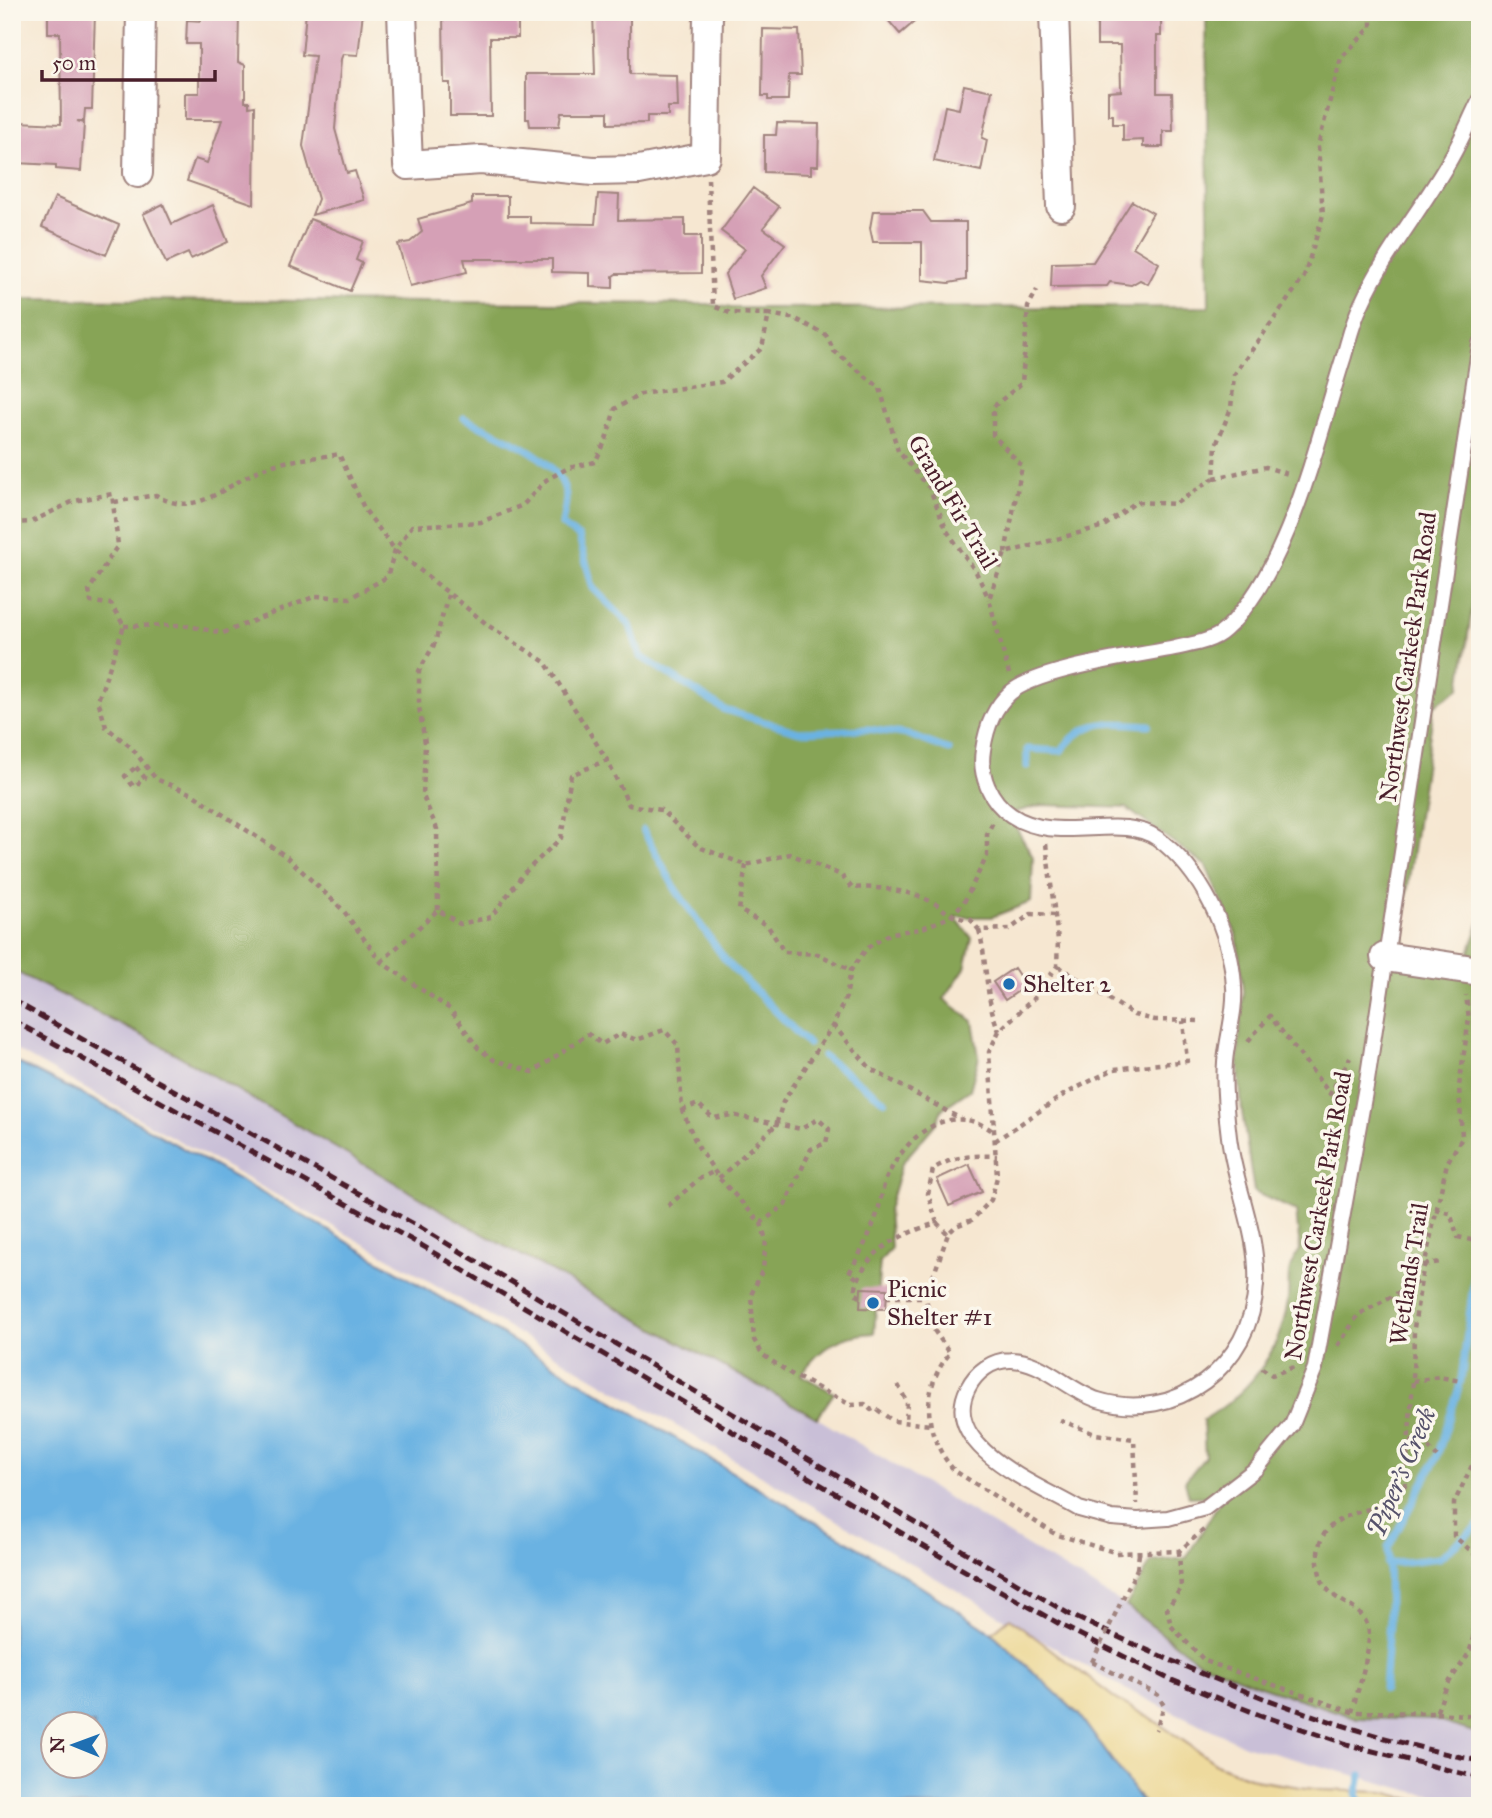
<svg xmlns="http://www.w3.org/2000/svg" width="1492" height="1818" font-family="'IM FELL Great Primer',serif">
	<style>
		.industrial { fill: #c9bfd7 }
		.forest { fill: #87a456; stroke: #686240; stroke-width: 2 }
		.sand { fill: #eeda9e; stroke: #9c7c64; stroke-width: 2 }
		.water { fill: #6bb2e2; stroke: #5a6886; stroke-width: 2; fill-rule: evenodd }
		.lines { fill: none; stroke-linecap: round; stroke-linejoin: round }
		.stream { stroke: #6bb2e2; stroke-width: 7 }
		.building { fill: #d5a0b6 }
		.service-casing { stroke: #a0837e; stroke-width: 18 }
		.minor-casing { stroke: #a0837e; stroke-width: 32 }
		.path { stroke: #a0837e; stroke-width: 4.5; stroke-dasharray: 5 5; stroke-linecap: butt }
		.service { stroke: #fff; stroke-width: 14 }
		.minor { stroke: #fff; stroke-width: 28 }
		.rail { stroke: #4a1f2b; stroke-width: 5; stroke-dasharray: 10 5; stroke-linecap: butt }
		.path-bridge { stroke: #a0837e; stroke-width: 4.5; stroke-dasharray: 5 5; stroke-linecap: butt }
		.poi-dot { fill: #1f6fb2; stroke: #fbf7ec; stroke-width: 2.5 }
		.labels { text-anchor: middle; stroke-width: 7; stroke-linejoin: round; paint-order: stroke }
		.street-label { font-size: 24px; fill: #4a1f2b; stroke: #fbf7ec }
		.poi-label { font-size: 24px; fill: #4a1f2b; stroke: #fbf7ec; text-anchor: start }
		.water-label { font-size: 26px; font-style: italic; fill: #56526b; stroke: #fbf7ec }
	</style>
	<rect width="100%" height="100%" fill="#fbf7ec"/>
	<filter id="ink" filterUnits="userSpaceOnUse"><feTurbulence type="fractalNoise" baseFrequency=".0143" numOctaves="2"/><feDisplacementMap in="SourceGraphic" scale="14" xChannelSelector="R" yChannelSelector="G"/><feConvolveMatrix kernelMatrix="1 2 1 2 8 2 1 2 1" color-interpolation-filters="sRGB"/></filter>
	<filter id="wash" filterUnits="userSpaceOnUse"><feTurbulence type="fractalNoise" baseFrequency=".00686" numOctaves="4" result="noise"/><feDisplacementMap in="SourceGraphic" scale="28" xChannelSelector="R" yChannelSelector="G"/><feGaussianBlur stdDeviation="1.57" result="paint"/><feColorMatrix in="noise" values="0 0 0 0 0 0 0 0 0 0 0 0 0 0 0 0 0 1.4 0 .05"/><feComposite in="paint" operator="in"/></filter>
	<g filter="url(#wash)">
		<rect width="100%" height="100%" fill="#f6e7d1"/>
		<path class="industrial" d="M 12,970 L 159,1044 L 465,1224 L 817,1418 L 1126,1606 L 1198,1661 L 1357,1718 L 1434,1720 L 1480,1734 L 1480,1802 L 1415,1792 L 1244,1745 L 1125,1689 L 388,1257 L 12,1048 Z"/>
		<path class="forest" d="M 1206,12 L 1480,12 L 1480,399 L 1472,452 L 1480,448 L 1480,555 L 1460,688 L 1434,706 L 1402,927 L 1405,941 L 1412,950 L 1467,959 L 1480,921 L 1480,1553 L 1477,1556 L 1474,1594 L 1480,1601 L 1480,1734 L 1434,1720 L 1357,1718 L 1260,1686 L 1198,1661 L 1126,1606 L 1151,1562 L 1186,1558 L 1223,1496 L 1189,1497 L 1185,1481 L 1205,1457 L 1203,1420 C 1246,1395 1278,1357 1287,1306 C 1292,1279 1282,1275 1300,1250 L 1296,1211 L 1254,1192 L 1242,1112 L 1238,1058 L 1243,991 L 1237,936 L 1206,866 L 1126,808 L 1042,805 L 1008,814 L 1033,857 L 1031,902 L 992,917 L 955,917 L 972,938 L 965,968 L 944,999 L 973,1021 L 979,1057 L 970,1090 L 942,1109 L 937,1122 L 902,1163 L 888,1210 L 891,1248 L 880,1262 L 874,1333 C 840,1335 820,1347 801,1375 L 834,1393 L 817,1418 L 465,1224 L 159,1044 L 12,970 L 12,299 L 708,304 L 731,308 L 1209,307 Z"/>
		<path class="sand" d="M 1010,1618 L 1116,1699 L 1158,1723 L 1218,1765 L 1260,1781 L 1320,1790 L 1384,1792 L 1421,1802 L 1451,1806 L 1145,1806 L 1079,1715 L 992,1633 Z"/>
		<path class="water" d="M 12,1060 L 120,1113 L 321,1226 L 894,1569 L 992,1633 L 1079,1715 L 1145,1806 L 12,1806 ZM 52,1724 L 94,1724 L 94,1766 L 52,1766 Z"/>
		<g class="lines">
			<path class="stream" d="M 464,418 C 495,434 565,457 566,498 C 566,506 563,516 562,525 L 579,537 L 593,588 L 630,625 L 640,656 L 725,710 L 799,732 L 869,729 L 909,735 L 949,750
				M 1027,766 L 1027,749 L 1061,751 C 1086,717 1110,723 1149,725
				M 643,830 L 676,890 L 726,961 L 808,1044
				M 823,1056 L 885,1101
				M 1387,1564 L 1439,1558 L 1480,1524
				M 1384,1690 L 1389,1622 L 1388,1548 L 1437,1457 L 1461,1381 L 1480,1230
				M 1361,1775 L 1357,1795 L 1364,1806"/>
		</g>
		<g id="blocks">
			<path class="building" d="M 48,12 L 95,12 L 92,109 L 85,109 L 84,121 L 77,121 L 84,123 L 81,171 L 56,169 L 56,165 L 17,163 L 18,122 L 61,124 L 60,33 L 48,33 Z
				M 201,12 L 239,12 L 238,62 L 245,65 L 245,102 L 249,102 L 249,107 L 255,106 L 254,204 L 187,181 L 195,159 L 207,163 L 222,120 L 185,120 L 185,93 L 199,93 L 199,44 L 186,44 L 187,20 L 201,21 Z
				M 306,12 L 363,12 L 358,55 L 343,54 L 341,59 L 335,129 L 347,173 L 355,171 L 364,200 L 312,215 L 318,199 L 303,146 L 315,56 L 302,55 Z
				M 518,12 L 518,38 L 490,38 L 491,116 L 450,116 L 450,83 L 444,83 L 443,13 Z
				M 593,12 L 630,12 L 630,74 L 677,75 L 678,107 L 668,107 L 668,116 L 647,116 L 647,123 L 608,124 L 608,112 L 561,112 L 559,126 L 530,126 L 529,119 L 526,119 L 526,74 L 595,74 Z
				M 881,12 L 926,12 L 900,34 Z
				M 1113,12 L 1161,12 L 1161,36 L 1157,36 L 1157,93 L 1172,93 L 1173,131 L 1163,131 L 1163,147 L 1143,147 L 1143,140 L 1123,141 L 1123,124 L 1113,124 L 1113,115 L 1108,115 L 1108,92 L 1121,91 L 1120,45 L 1097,45 L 1097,16 L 1113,16 Z
				M 763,29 L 799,30 L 801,75 L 789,75 L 788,100 L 768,100 L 768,96 L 762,96 Z
				M 964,85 L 992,91 L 982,138 L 987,140 L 981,171 L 934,161 L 945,106 L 959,109 Z
				M 777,123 L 819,124 L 818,166 L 811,166 L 811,174 L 764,172 L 764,135 L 776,135 Z
				M 753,188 L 779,207 L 763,228 L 785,244 L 761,276 L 766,288 L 733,299 L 725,274 L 745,249 L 721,231 Z
				M 598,194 L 619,195 L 618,220 L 685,219 L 685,236 L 701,236 L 701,273 L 616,274 L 613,276 L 613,288 L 590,287 L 590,273 L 552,272 L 552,259 L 464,259 L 467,272 L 410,286 L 398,244 L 410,242 L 422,232 L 418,219 L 472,204 L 472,196 L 508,196 L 508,216 L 530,216 L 530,223 L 595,224 Z
				M 55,197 L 119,225 L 106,255 L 42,227 Z
				M 1132,201 L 1153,213 L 1133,247 L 1159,263 L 1148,284 L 1140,280 L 1131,285 L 1110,282 L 1107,286 L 1051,287 L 1052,263 L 1093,262 Z
				M 163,204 L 172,224 L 213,205 L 228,242 L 191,259 L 188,253 L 166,263 L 143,214 Z
				M 873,211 L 923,211 L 931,222 L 966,222 L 966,280 L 949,283 L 922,280 L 922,242 L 873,242 L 870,228 Z
				M 310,219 L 363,241 L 356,260 L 362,263 L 350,291 L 290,266 Z
				M 1014,968 L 1026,986 L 1005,1000 L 993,982 Z
				M 969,1164 L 982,1192 L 949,1206 L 937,1179 Z
				M 861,1288 L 887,1289 L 886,1309 L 860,1308 Z"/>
		</g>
	</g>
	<g filter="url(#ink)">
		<use href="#blocks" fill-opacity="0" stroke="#a0837e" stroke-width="2"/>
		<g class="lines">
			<defs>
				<path id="service" d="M 1480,99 C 1470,119 1462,139 1451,158 C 1423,208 1385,252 1361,305 C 1353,321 1349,339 1344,356 C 1317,440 1290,569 1225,630 C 1212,642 1192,644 1175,648 C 1136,656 1037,669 1010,693 C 993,708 986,729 983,750 C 979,775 990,801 1011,815 C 1056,846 1120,812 1157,838 C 1202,871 1231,932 1234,987 C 1236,1011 1227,1037 1225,1062 C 1223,1086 1226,1113 1229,1137 C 1235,1187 1259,1234 1256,1285 C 1252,1365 1176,1424 1098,1400 C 1069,1391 1041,1359 1010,1360 C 992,1360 976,1372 968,1388 C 938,1447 1039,1485 1079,1509 L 1112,1518 L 1138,1520 L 1168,1518 L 1205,1508 L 1257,1468 L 1292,1425 L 1315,1368 L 1367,1081 L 1480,343"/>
				<path id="minor" d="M 402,12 L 408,165 L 481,160 L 593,171 L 639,170 L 706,157 L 708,12
					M 1054,12 L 1061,206
					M 138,173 L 141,12
					M 1385,957 L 1480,971"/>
			</defs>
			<use href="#service" class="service-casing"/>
			<use href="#minor" class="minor-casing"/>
			<path class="path" d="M 708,179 L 713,306 L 730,313 L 769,314
				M 1214,478 L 1266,467 L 1291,475
				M 114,502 L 156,495 C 198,522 230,479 270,466 C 291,459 317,458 339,454 L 365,510 L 395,550 L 489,626 L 545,662 L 607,760 L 629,805 L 661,810 L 699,847 L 746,865 L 790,854 L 841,875 L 852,888 C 875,886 906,890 928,900 C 949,909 941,916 971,920 L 979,930 L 1010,929 L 1031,914 L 1055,915
				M 12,523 L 31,522 L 74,501 L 112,494 L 118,545 L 89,590 L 91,602 L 111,604 L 124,626 L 98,700 L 106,727 L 132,748 L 156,779 L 192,794 L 287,857 L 343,910 L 381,962 L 450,1009 L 478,1048 L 494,1060 L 533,1072 L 588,1034 L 602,1044 L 620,1034 L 637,1040 L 664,1030 L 678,1045 L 682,1110 L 697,1145 L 719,1178 L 761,1223 L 766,1240 L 763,1269 L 751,1295 L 754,1340 L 763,1355 L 791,1374 L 851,1405 L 865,1404 L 871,1410 L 875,1408 L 893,1421 L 930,1425
				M 1005,553 L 1022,466 L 993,435 L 993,407 L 1022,383 L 1028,307 L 1037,290
				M 124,626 L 183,625 L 223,633 L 316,596 L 350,598 L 387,577 L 395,550 L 412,526 L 481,522 L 523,505 L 546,480 L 568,468 L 595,462 L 606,440 L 615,409 L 641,394 L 722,382 L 762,348 L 769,314 L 796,319 L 826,335 L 834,351 L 880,388 L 898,451 L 929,487 L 947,531 L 976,572 L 989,599
				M 1009,674 L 989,599 L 1005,553 L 1104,526 L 1136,502 L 1175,504 L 1214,478 L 1216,445 L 1231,408 L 1234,375 L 1304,277 L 1323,215 L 1318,146 L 1341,58 L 1371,27 L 1371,12
				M 136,767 L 145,778 L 134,787 L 125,776 Z
				M 1046,844 L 1058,940 L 1057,966 L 1036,996 L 999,1031 L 989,1052 L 997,1177 L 991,1200 L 972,1220 L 956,1226 L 948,1234 L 926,1297 L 931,1326 L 950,1353 C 919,1390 924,1437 955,1471 L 1055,1534 L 1117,1553 L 1179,1551 L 1207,1527
				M 746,865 L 739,910 L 768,926 L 784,952 L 818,954 L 851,970
				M 438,910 L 437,829 L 423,796 L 425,743 L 419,707 L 419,671 L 435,643 L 448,595
				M 979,930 C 988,965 984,996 999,1031
				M 381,962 L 438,910 L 460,924 L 491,917 L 524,873 L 561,838 L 571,775 L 607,760
				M 1058,966 L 1134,1015 L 1155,1020 L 1202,1021
				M 833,1025 L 871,1069 L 961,1119
				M 1248,1041 L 1270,1016 L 1330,1094 L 1350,1058
				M 682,1110 L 698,1104 L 713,1118 L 732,1115 L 801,1129 L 818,1119 L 829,1129 L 826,1143 L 811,1149 L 785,1205 L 761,1223
				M 995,1141 L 1065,1094 L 1114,1069 L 1187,1061 L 1183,1021
				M 719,1178 L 776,1125 L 783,1102 L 833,1025 L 846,997 L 851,970 L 867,948 L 891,933 L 920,929 L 950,917 L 964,902 L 987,856 L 987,834 L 993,822
				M 668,1206 L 699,1179 L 715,1171
				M 1435,1210 L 1450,1213 L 1458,1237 L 1480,1242
				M 937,1223 L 928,1194 L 933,1169 C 954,1156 973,1155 997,1156
				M 1424,1265 L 1440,1262
				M 857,1278 L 849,1273 C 860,1254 870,1235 877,1214 C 881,1202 882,1188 887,1177 C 907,1134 950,1100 994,1132
				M 860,1297 L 855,1293 C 861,1252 900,1234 937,1223 L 948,1234
				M 886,1297 L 926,1297
				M 1338,1346 L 1358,1315 L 1421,1280
				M 1262,1368 L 1272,1375 L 1297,1366
				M 1413,1381 L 1439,1377 L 1461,1381
				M 898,1385 L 907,1402 L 906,1423
				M 1060,1420 L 1095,1434 L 1134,1439 L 1137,1504
				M 1410,1441 L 1425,1443 L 1437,1457
				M 1179,1551 L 1181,1588 L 1167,1609 L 1171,1626 L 1205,1661 L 1352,1712 L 1436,1713 C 1440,1704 1443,1695 1447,1686 C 1461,1661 1474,1657 1474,1624 L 1480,1617
				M 1477,1556 L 1454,1536 L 1454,1503 L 1480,1449
				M 1137,1569 L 1139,1554
				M 1092,1662 L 1158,1695 L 1164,1706 L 1156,1730
				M 1352,1712 C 1357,1693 1373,1644 1368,1627 C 1362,1607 1342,1605 1329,1591 C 1321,1583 1319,1572 1318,1562 C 1315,1516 1360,1511 1394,1504 L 1405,1485 L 1413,1381 L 1414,1328 L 1421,1280 L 1447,1163 L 1462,1138 L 1459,1086 L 1469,1019 L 1466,995
				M 1436,1713 L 1480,1716"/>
			<use href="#service" class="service"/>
			<use href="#minor" class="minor"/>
			<path class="rail" d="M 12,1000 L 421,1228 L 1069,1614 C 1201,1677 1336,1732 1480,1761
				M 12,1020 L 421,1245 L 960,1568 L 1065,1627 L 1169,1679 L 1260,1715 L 1353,1746 L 1480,1778"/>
			<path class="path-bridge" d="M 1092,1662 L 1137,1569"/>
		</g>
	</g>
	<g class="poi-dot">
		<circle cx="1009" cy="984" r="7"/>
		<circle cx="873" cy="1303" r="7"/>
	</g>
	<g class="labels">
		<g class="street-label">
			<text transform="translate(953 502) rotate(59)" y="8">Grand Fir Trail</text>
			<text transform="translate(1408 657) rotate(-82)" y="8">Northwest Carkeek Park Road</text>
			<text transform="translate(1318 1216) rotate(-80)" y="8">Northwest Carkeek Park Road</text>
			<text transform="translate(1409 1274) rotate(-81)" y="8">Wetlands Trail</text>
		</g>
		<g class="poi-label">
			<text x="1023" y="992">Shelter 2</text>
			<text x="887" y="1297">Picnic<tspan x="887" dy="28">Shelter #1</tspan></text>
		</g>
		<g class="water-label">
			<text transform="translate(1401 1472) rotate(-67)" y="9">Piper's Creek</text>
		</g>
	</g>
	<rect width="1492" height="1818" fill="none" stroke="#fbf7ec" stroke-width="42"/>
	<g transform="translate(74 1745) rotate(271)"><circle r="33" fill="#fbf7ec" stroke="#b4a19f" stroke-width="2"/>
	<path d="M0-5L12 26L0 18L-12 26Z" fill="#1f6fb2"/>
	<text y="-10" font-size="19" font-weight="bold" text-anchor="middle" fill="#4a1f2b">N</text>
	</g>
	<path d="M42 70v10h173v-10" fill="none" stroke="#4a1f2b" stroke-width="3.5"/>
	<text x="52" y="70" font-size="21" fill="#4a1f2b" stroke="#fbf7ec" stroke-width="5" paint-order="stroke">50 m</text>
</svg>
